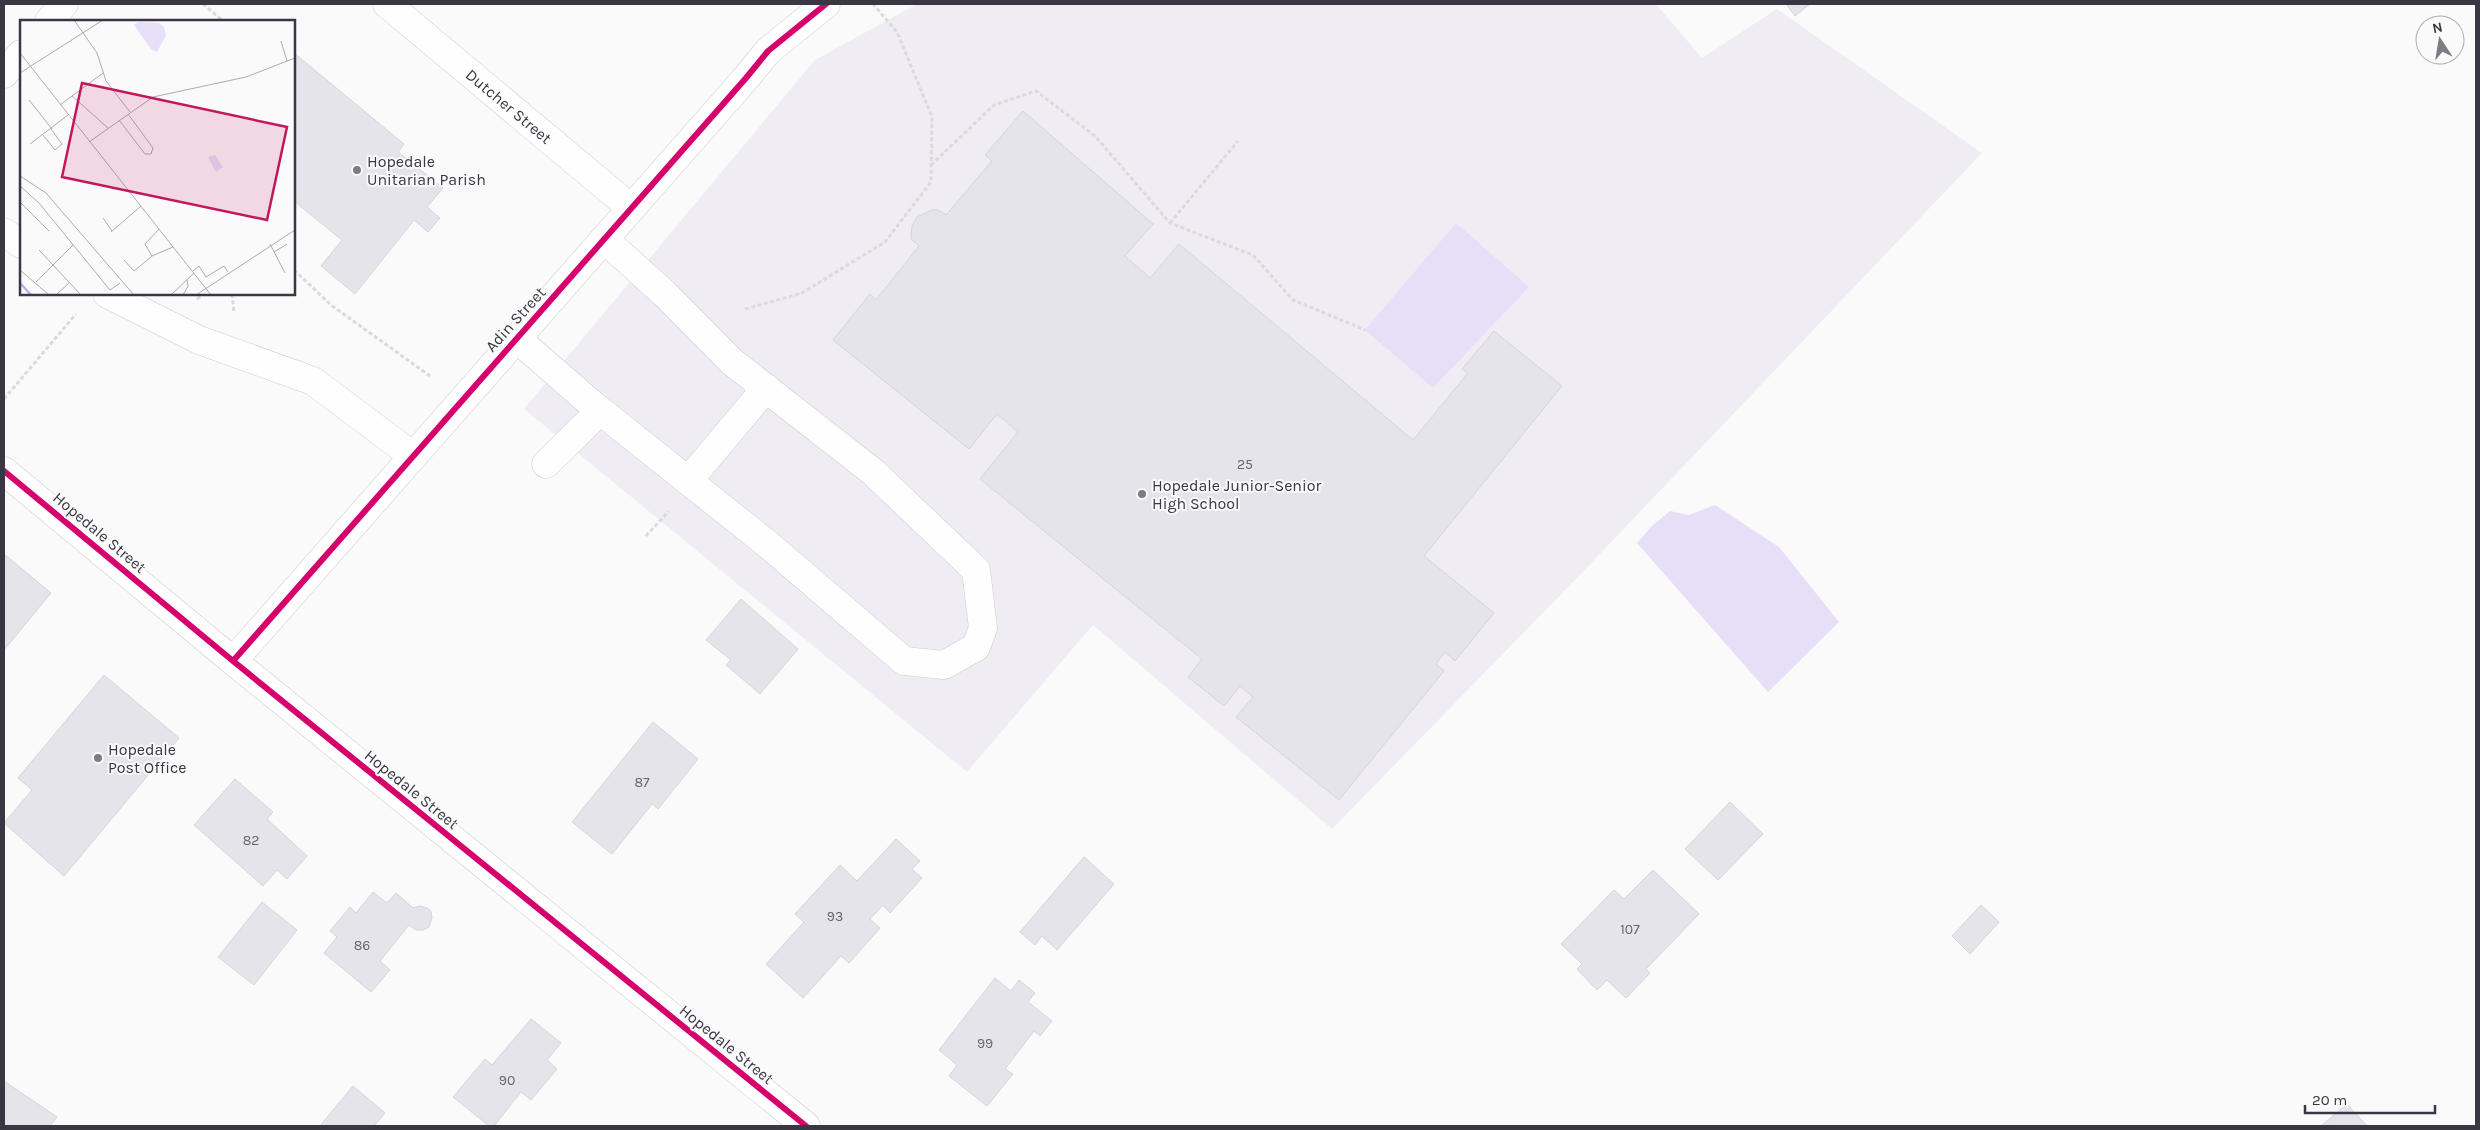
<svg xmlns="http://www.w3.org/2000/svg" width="2480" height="1130" font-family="Karla,sans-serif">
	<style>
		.built { fill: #efedf3 }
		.green { fill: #e7def8 }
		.building { fill: #e6e4eb; stroke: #d6d4da }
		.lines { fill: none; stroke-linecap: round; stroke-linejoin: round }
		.minor-casing { stroke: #cdcbd1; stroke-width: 29 }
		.path { stroke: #dadadb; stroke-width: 3; stroke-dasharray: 4 2.5; stroke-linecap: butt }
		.minor { stroke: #fefefe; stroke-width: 28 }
		.cycleway-casing { stroke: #fafafa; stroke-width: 9 }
		.cycleway { stroke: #d6006c; stroke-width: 6 }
		.poi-dot { fill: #7d7b84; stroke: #fafafa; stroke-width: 2 }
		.labels { text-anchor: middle; stroke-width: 4; stroke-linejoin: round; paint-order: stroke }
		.number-label { font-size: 14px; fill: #686470 }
		.street-label { font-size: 16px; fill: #3a3644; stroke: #fafafa }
		.poi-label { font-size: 16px; fill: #3a3644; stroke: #fafafa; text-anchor: start }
		.inset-river { fill: none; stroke: #c3ace8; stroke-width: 2.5 }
		.inset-road { fill: none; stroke: #adacb1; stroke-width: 1 }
		.view { fill: #c2185b; fill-opacity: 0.15; stroke: #c2185b; stroke-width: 2.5 }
		.inset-edge { fill: none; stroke: #3a3644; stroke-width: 2.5 }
	</style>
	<rect width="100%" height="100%" fill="#fafafa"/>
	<path class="built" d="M 917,4 L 1656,4 L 1702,58 L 1777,9 L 1982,153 L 1575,580 L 1332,829 L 1093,625 L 967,772 L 524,409 L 815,60 Z"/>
	<path class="green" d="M 1456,223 L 1529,287 L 1433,388 L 1365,330 Z
		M 1715,505 L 1779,547 L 1839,622 L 1768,692 L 1637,543 L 1652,526 L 1670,511 L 1689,515 Z"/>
	<path class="building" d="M 1786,4 L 1810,4 L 1795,16 Z
		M 294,53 L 404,144 L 398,152 L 443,188 L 427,207 L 440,218 L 428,232 L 414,220 L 355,294 L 321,266 L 342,240 L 294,201 Z
		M 1023,111 L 1153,224 L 1125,256 L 1150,278 L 1179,244 L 1413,440 L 1468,373 L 1462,369 L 1494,331 L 1562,386 L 1424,556 L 1494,613 L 1455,661 L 1445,652 L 1436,664 L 1444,671 L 1339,800 L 1236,717 L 1253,697 L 1240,686 L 1224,706 L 1188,677 L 1202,659 L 980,479 L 1018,432 L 997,414 L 969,449 L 833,340 L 870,294 L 876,300 L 919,246 L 912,240 L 911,236 L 912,226 L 917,217 L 932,210 L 938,210 L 946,215 L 992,161 L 985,155 Z
		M 4,554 L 51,593 L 4,650 Z
		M 741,599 L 798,649 L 760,694 L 726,665 L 731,660 L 706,640 Z
		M 104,675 L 179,738 L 64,876 L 4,823 L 32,790 L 18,778 Z
		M 653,722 L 698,759 L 658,809 L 652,804 L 612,854 L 572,822 Z
		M 235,779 L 273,812 L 267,819 L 307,856 L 287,879 L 277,870 L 263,886 L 194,825 Z
		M 1730,802 L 1763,834 L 1718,880 L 1685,849 Z
		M 896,839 L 920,861 L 912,869 L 922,878 L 890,913 L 883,905 L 870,919 L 880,928 L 849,963 L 841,956 L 803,998 L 766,964 L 804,922 L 795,914 L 840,865 L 857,881 Z
		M 1084,857 L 1114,884 L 1057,950 L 1042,936 L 1035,945 L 1020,932 Z
		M 1653,870 L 1699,914 L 1646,969 L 1650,973 L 1626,998 L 1607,980 L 1597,990 L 1577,969 L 1582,964 L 1561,944 L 1614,890 L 1624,899 Z
		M 373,892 L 387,903 L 396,893 L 413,908 L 420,906 L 427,908 L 431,911 L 432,918 L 429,927 L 423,930 L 416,930 L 409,925 L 380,961 L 390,970 L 371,992 L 324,953 L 337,937 L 330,931 L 350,907 L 356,913 Z
		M 262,902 L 297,930 L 254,985 L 218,957 Z
		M 1981,905 L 1999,922 L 1970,954 L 1952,936 Z
		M 995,978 L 1011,991 L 1019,980 L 1035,993 L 1028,1002 L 1052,1021 L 1040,1036 L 1034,1031 L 1005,1069 L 1013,1074 L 987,1106 L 949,1076 L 957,1065 L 939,1050 Z
		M 531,1019 L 561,1043 L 547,1060 L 557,1069 L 531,1100 L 521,1092 L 494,1126 L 489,1126 L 453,1097 L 485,1059 L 492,1065 Z
		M 4,1081 L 57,1117 L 50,1126 L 4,1126 Z
		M 353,1086 L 385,1113 L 374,1126 L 320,1126 Z
		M 2347,1104 L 2367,1126 L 2321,1126 Z"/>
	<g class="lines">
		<defs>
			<g id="minor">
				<path id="s1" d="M 387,4 L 631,208"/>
				<path d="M 49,21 L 64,4"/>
				<path d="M 4,74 L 21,54"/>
				<path d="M 4,232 L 21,244"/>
				<path d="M 107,294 L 199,340 L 313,381 L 413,456"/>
				<path d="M 516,338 L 593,405 L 765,542 L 904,661 L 944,665 L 976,647 L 983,628 L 976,570 L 873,472 L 731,361 L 665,294 L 604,239"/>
				<path d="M 546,464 L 600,411"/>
				<path d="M 4,471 L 233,661 L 806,1126"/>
				<path d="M 688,481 L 766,388"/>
				<path d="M 233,661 L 746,78 L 768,51 L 826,4"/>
			</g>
		</defs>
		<use href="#minor" class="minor-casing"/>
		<path class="path" d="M 203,4 L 223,21
			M 931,165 L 994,105 L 1036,91 L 1095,136 L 1170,223 L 1253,255 L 1293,300 L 1365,330
			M 1170,223 L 1238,141
			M 294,270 L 331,305 L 430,376
			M 232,294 L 234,313
			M 197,299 L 204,294
			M 745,309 L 802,293 L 885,242 L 931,182 L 932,117 L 897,32 L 873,4
			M 4,399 L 76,314
			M 646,536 L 669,511"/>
		<use href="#minor" class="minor"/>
		<defs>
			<path id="cycleway" d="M 4,471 L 233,661 L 806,1126
				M 233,661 L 746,78 L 768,51 L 826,4"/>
		</defs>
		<use href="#cycleway" class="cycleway-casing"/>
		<use href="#cycleway" class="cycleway"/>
	</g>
	<g class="poi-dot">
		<circle cx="357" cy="170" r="5"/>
		<circle cx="1142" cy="494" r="5"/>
		<circle cx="98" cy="758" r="5"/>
	</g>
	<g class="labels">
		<g class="number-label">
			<text x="1245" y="469">25</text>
			<text x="642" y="787">87</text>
			<text x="251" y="845">82</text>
			<text x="835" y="921">93</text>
			<text x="1630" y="934">107</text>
			<text x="362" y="950">86</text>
			<text x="985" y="1048">99</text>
			<text x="507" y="1085">90</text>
		</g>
		<g class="street-label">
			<text dy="6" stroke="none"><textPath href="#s1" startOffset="159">Dutcher Street</textPath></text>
			<text transform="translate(515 319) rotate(-48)" y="6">Adin Street</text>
			<text transform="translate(100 532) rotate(40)" y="6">Hopedale Street</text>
			<text transform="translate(412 789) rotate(39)" y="6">Hopedale Street</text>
			<text transform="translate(727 1044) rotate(39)" y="6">Hopedale Street</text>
		</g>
		<g class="poi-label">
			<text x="367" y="167">Hopedale<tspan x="367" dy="18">Unitarian Parish</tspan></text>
			<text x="1152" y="491">Hopedale Junior-Senior<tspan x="1152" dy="18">High School</tspan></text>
			<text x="108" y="755">Hopedale<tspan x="108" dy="18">Post Office</tspan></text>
		</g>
	</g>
	<g transform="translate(20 20)">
		<rect width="275" height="275" fill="#fafafa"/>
		<path d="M 118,2 L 139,3 L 144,7 L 146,15 L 137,32 L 131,29 L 114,5 ZM 195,135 L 203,147 L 196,152 L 188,137 Z" fill="#e7def8"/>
		<path class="inset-river" d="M 0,263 L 11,275"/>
		<path class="inset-road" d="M 54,0 L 77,33 L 86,61 L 110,92M 261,21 L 267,41M 0,33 L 191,275M 0,53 L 83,0M 52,76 L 88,108M 9,80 L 32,109M 40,85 L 83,53M 99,100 L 125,134 L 131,134 L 133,128 L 108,94M 23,115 L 35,130 L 42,124 L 31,109M 69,122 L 133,77 L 226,57 L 275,38M 10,124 L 48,95M 0,156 L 26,173 L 114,275M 0,166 L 19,183 L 90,270 L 100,263M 0,182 L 29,211M 83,198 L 92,211M 91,212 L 121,186M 250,224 L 265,253M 19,230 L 61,275M 254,232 L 267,224M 132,236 L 125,224 L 139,209M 104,240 L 114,251 L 132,236 L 153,227M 0,250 L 29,275M 173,251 L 179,246 L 186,257 L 204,246 L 208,252M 16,262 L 53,225M 36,275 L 50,262M 151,275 L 174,253M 163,275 L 168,266 L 167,259M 176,275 L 275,210"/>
		<path class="view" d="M 62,63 L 267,107 L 247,200 L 42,157 Z"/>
		<rect width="275" height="275" class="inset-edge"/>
	</g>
	<rect width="2480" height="1130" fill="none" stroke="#3a3644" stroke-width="10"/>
	<g transform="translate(2440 40) rotate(348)"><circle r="24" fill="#fafafa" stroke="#adacb1"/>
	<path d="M0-4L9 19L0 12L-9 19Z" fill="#7d7b84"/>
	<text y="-8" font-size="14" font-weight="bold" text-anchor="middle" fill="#3a3644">N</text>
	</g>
	<path d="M2305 1105v8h130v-8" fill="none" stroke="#3a3644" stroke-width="2.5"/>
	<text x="2312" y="1105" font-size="15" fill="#3a3644" stroke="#fafafa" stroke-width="4" paint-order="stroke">20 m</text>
</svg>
